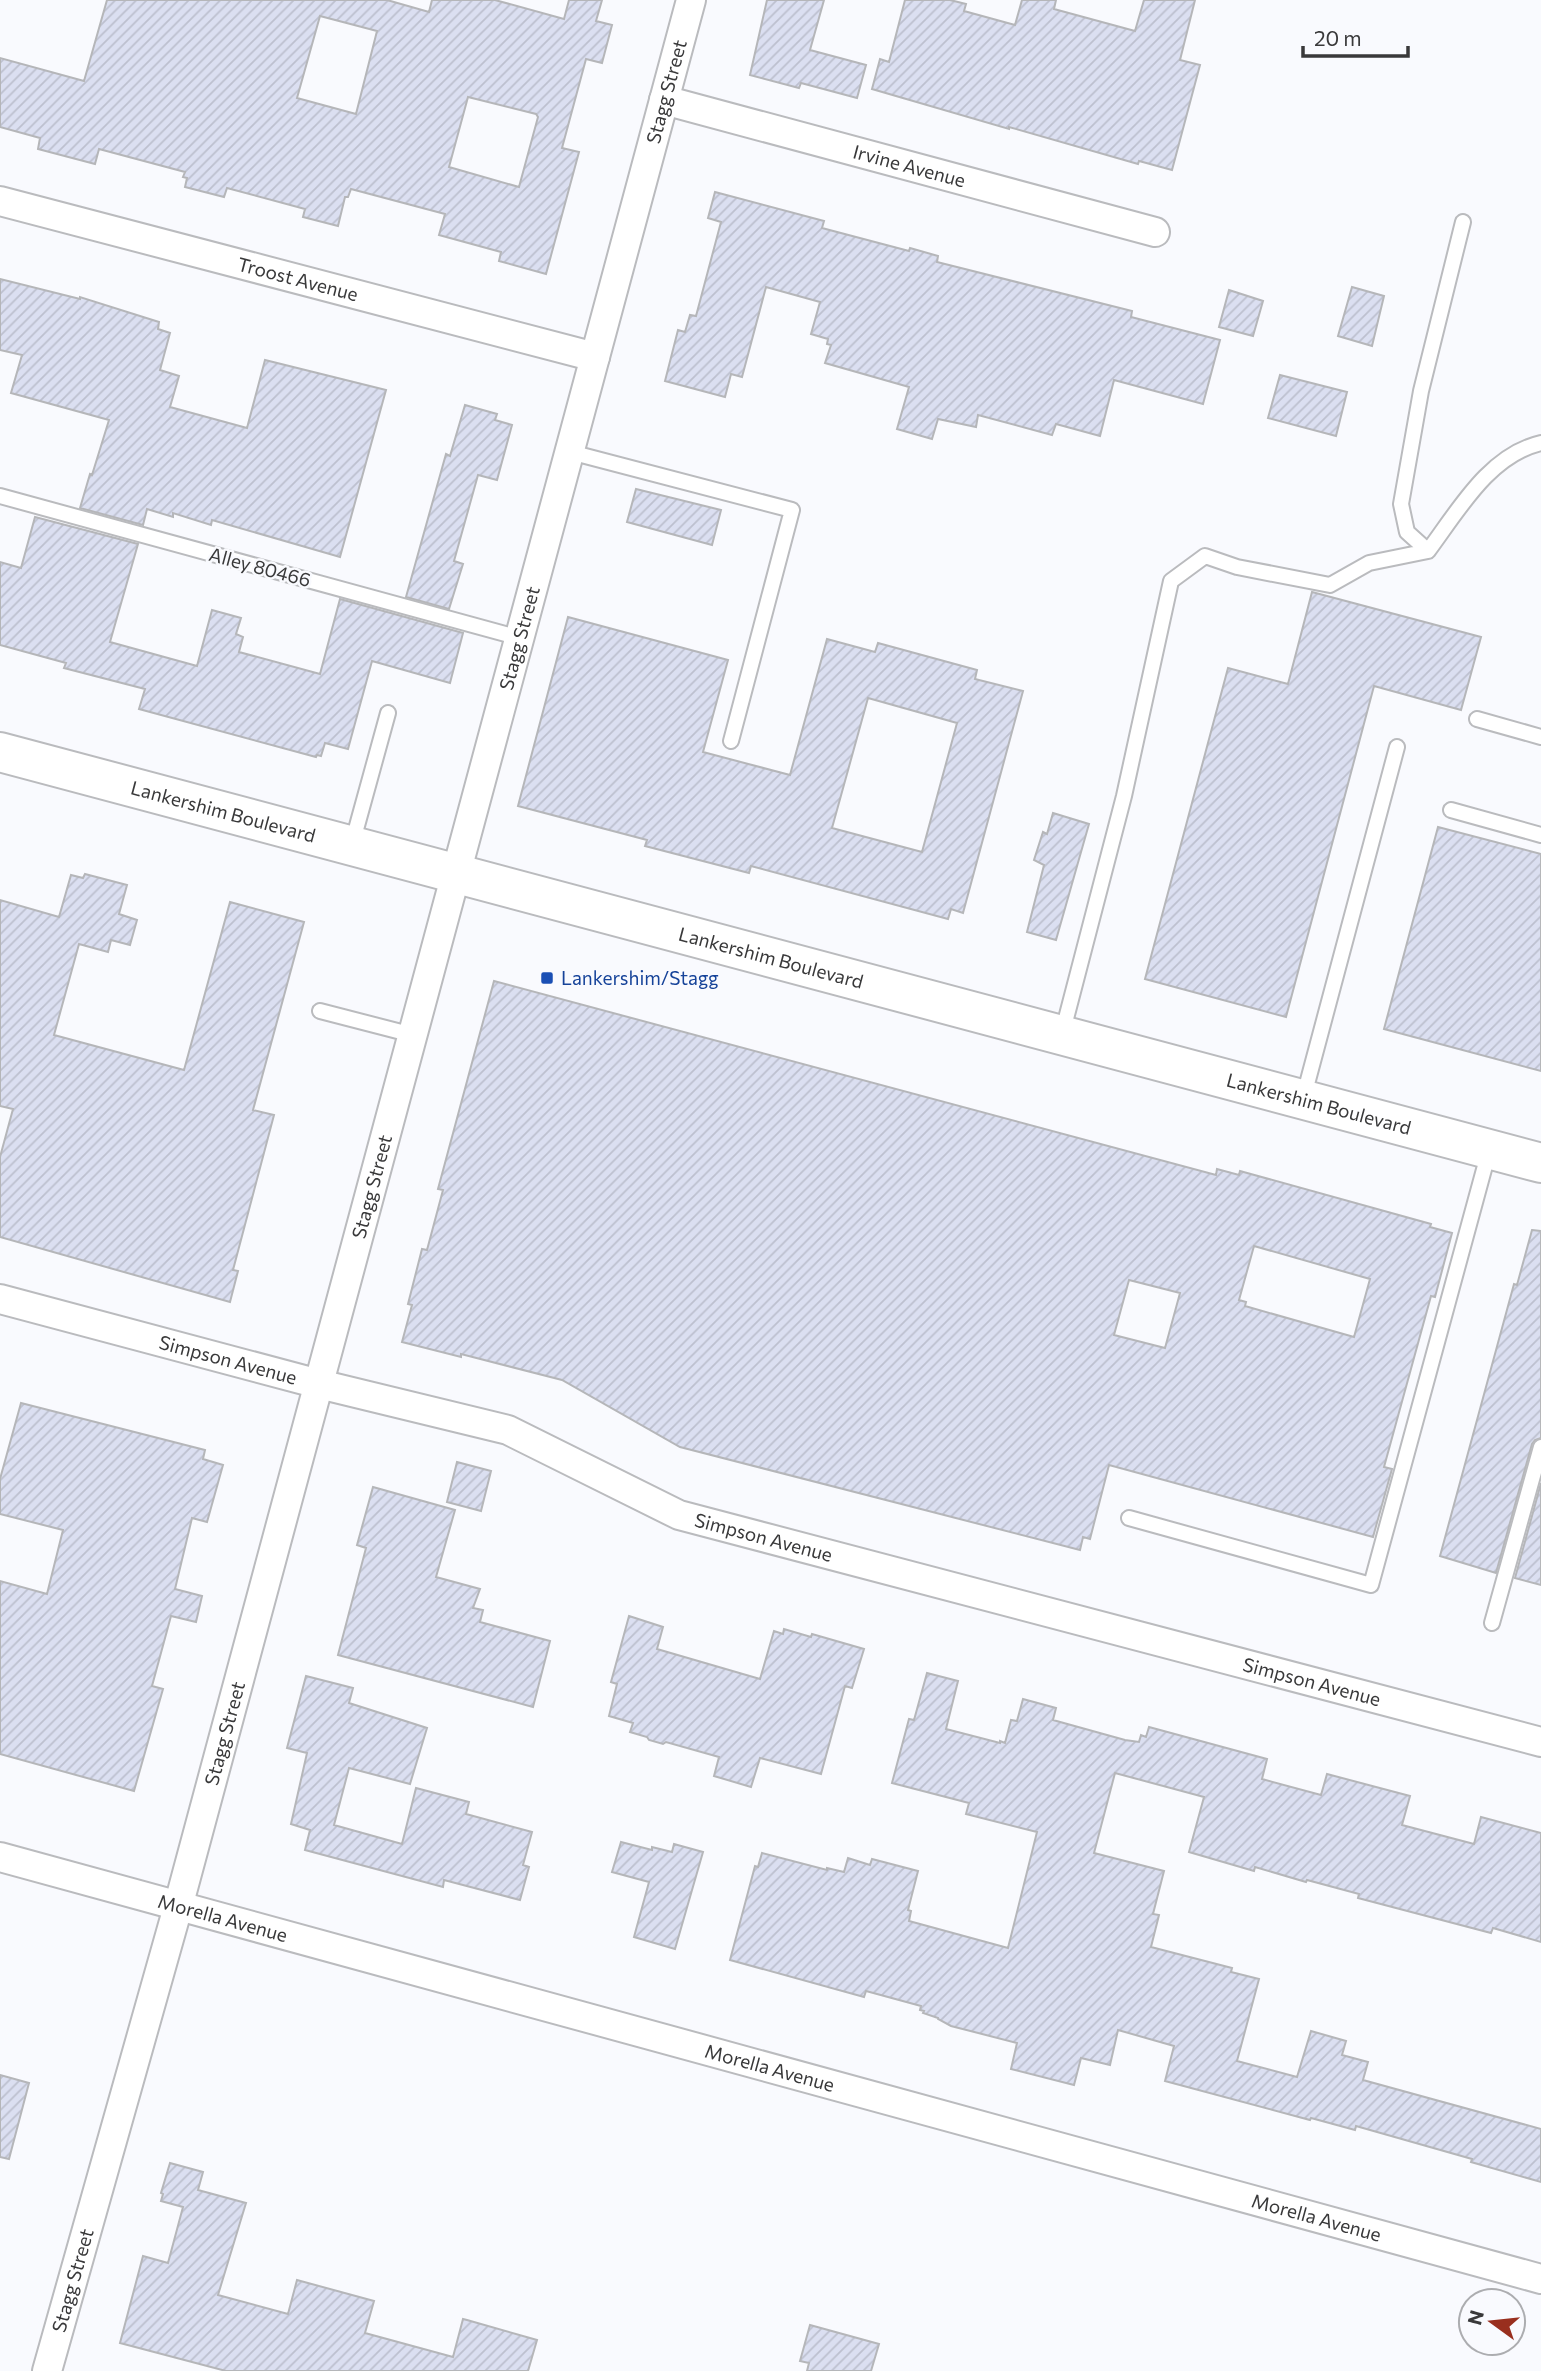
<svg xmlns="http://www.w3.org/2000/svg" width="1541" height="2371" font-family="Commissioner,sans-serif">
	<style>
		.building { fill: url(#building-hatch); stroke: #b5b6b9; stroke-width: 2; fill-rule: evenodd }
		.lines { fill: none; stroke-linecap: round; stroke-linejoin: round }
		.service-casing { stroke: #babbbe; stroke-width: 18 }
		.minor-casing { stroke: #babbbe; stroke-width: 32 }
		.primary-casing { stroke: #babbbe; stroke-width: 42 }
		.service { stroke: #fff; stroke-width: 14 }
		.minor { stroke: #fff; stroke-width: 28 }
		.primary { stroke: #fff; stroke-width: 38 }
		.transit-dot { fill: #1a4fb4; stroke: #f9fafe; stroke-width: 2.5 }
		.labels { text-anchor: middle; stroke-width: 5; stroke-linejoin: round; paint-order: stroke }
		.street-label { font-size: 19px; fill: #39393a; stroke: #f9fafe }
		.transit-label { font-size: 19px; fill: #164399; stroke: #f9fafe; text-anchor: start }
	</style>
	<defs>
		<pattern id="building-hatch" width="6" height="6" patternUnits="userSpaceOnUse" patternTransform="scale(1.75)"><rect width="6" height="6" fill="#dbdff1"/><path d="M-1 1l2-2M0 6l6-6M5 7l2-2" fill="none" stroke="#bdc0cf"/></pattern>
	</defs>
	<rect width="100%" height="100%" fill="#f9fafe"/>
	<path class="building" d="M 107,0 L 387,0 L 429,12 L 432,0 L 495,0 L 564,19 L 569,0 L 602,0 L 596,21 L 612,25 L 602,63 L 586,59 L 562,148 L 579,152 L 546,274 L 499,261 L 501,252 L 439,235 L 445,214 L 351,189 L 348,197 L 345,197 L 338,226 L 303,217 L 305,209 L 227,188 L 224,197 L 185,187 L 187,178 L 183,177 L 185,172 L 99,149 L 95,164 L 38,149 L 40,138 L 0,127 L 0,58 L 84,81 ZM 320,16 L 377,31 L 356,114 L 297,98 ZM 468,97 L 536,114 L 538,117 L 519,187 L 449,167 Z
		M 767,0 L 824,0 L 810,50 L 866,65 L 857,98 L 801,83 L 799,88 L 750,75 Z
		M 905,0 L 950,0 L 966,4 L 964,11 L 1015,25 L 1022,0 L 1056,0 L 1054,9 L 1135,31 L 1144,0 L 1195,0 L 1180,60 L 1200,65 L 1172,170 L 1139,161 L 1138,164 L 1009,127 L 1009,129 L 872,89 L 880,59 L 889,62 Z
		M 715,192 L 824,221 L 822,228 L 909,251 L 910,248 L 938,256 L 937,262 L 1132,311 L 1131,317 L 1220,340 L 1203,404 L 1114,380 L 1100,436 L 1056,424 L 1052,435 L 978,415 L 976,427 L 938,419 L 932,439 L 897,429 L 909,387 L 825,363 L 831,345 L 827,344 L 828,339 L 811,334 L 820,302 L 766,287 L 742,377 L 731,374 L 725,397 L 665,381 L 678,330 L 685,332 L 690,315 L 696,316 L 721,222 L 708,218 Z
		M 0,279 L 80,299 L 80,297 L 159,322 L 158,329 L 170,333 L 160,370 L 179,376 L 170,407 L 247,428 L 265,360 L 386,390 L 340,557 L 212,520 L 211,525 L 173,513 L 173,517 L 147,509 L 143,525 L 80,508 L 90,474 L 92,475 L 109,420 L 11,393 L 22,355 L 0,350 Z
		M 1352,287 L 1384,296 L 1372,346 L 1338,336 Z
		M 1229,290 L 1263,301 L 1253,336 L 1219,327 Z
		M 1280,375 L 1347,392 L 1336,436 L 1268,418 Z
		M 465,405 L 497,414 L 495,420 L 512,425 L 497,480 L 478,475 L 454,561 L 463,564 L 449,609 L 406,597 L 446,454 L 450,456 Z
		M 636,489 L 721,510 L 712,545 L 627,522 Z
		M 35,517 L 138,544 L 110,642 L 197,666 L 212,610 L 241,618 L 236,634 L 243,637 L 239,652 L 320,674 L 340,599 L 463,633 L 450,683 L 372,661 L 348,749 L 325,743 L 321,756 L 317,755 L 316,757 L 139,709 L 145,689 L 64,668 L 66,663 L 0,645 L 0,562 L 21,568 Z
		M 1312,592 L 1481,637 L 1461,710 L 1374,686 L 1286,1017 L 1145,979 L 1228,668 L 1288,684 Z
		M 568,617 L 728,660 L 703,752 L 790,775 L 827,639 L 875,652 L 878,643 L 977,670 L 975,679 L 1023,691 L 963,913 L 951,909 L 948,919 L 751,866 L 749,873 L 645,846 L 647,840 L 518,806 ZM 868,698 L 957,723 L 922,852 L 832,828 Z
		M 1053,813 L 1089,824 L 1056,940 L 1027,932 L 1044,865 L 1034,860 L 1043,832 L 1047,834 Z
		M 1438,827 L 1541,854 L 1541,1071 L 1384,1029 Z
		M 85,874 L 127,885 L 119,914 L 137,920 L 130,945 L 111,940 L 108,952 L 79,944 L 54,1035 L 184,1070 L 230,902 L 304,922 L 253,1110 L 274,1115 L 233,1270 L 238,1271 L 230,1302 L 0,1237 L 0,1157 L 13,1109 L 0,1106 L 0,900 L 59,917 L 71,875 L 83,878 Z
		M 494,981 L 1216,1175 L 1217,1169 L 1239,1175 L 1240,1171 L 1431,1224 L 1430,1227 L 1452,1233 L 1435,1297 L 1431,1296 L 1384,1467 L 1392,1469 L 1373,1537 L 1109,1465 L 1090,1539 L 1083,1537 L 1080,1550 L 680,1447 L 562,1380 L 461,1354 L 461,1357 L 402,1342 L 412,1305 L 408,1304 L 422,1249 L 427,1250 L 443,1190 L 438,1189 ZM 1254,1246 L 1370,1279 L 1354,1337 L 1245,1306 L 1246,1302 L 1239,1300 ZM 1129,1280 L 1180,1293 L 1165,1348 L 1114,1335 Z
		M 1532,1230 L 1541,1231 L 1541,1438 L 1535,1440 L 1532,1444 L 1496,1573 L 1440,1556 L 1514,1284 L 1517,1285 Z
		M 21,1403 L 205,1450 L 203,1459 L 223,1465 L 207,1522 L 192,1518 L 175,1589 L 202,1596 L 196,1622 L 171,1616 L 152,1686 L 163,1689 L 134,1791 L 0,1754 L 0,1581 L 47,1594 L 63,1530 L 0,1514 L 0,1479 Z
		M 457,1462 L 491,1471 L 481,1511 L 447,1502 Z
		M 1541,1483 L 1541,1585 L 1515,1578 Z
		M 373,1487 L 455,1510 L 436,1577 L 480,1589 L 473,1608 L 483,1610 L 480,1622 L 550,1641 L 533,1707 L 338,1655 L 366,1548 L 357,1545 Z
		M 629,1616 L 663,1627 L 657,1649 L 760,1679 L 774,1631 L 783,1634 L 784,1629 L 811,1637 L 812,1634 L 864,1649 L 852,1688 L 845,1686 L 821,1774 L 760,1758 L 751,1787 L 714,1776 L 719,1757 L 666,1742 L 663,1744 L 649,1740 L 647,1737 L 630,1732 L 633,1723 L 609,1716 L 617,1684 L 611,1682 Z
		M 927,1673 L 958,1681 L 946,1729 L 1000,1743 L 1000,1741 L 1005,1743 L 1011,1720 L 1017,1721 L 1023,1699 L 1056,1708 L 1053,1720 L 1125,1740 L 1139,1742 L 1141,1735 L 1146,1737 L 1149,1727 L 1267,1759 L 1262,1779 L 1321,1795 L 1327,1774 L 1410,1796 L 1402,1825 L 1474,1844 L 1481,1817 L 1541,1833 L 1541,1942 L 1493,1928 L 1491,1933 L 1358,1898 L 1359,1894 L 1307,1880 L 1306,1882 L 1255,1867 L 1254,1871 L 1189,1852 L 1204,1797 L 1115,1773 L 1094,1853 L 1164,1871 L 1153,1914 L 1159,1915 L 1151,1947 L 1232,1968 L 1231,1972 L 1259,1979 L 1237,2061 L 1297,2077 L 1311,2031 L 1346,2041 L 1342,2055 L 1368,2062 L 1363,2080 L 1541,2129 L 1541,2182 L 1471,2162 L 1472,2159 L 1356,2126 L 1355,2130 L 1311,2118 L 1310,2120 L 1165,2081 L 1174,2046 L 1118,2030 L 1110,2065 L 1081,2058 L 1074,2085 L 1011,2069 L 1017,2043 L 951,2026 L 938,2019 L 938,2018 L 923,2013 L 924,2011 L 920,2010 L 921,2006 L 866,1991 L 864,1997 L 730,1960 L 755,1866 L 758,1867 L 762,1853 L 827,1870 L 827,1868 L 844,1872 L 848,1858 L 870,1865 L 872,1859 L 918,1871 L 908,1910 L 911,1911 L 909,1921 L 1008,1948 L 1037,1832 L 966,1814 L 969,1803 L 892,1783 L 909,1719 L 914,1720 Z
		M 306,1676 L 353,1688 L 349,1703 L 427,1728 L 410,1784 L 349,1768 L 334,1825 L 402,1844 L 416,1788 L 469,1802 L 466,1814 L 532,1832 L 523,1865 L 529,1867 L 520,1900 L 444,1880 L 443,1887 L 305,1850 L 310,1830 L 291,1824 L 307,1753 L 287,1748 Z
		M 621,1842 L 652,1850 L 652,1847 L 672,1852 L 674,1844 L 703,1852 L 675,1949 L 634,1937 L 649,1882 L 612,1872 Z
		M 0,2075 L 29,2083 L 9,2159 L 0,2157 Z
		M 170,2163 L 203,2172 L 198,2190 L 246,2203 L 218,2295 L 288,2314 L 297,2280 L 374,2301 L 365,2333 L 453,2357 L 463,2319 L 467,2320 L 537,2340 L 528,2371 L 226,2371 L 120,2343 L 143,2256 L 168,2263 L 183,2207 L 161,2201 L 163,2194 L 161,2193 Z
		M 810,2325 L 879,2344 L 871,2371 L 807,2371 L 809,2363 L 800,2361 Z"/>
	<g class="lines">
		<defs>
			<path id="service" d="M 570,452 L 792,510 L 731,741
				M 0,496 L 520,638
				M 1428,551 L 1407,532 L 1401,504 L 1421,391 L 1463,222
				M 1477,719 L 1541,737
				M 1451,810 L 1541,835
				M 352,844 L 388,713
				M 320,1011 L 413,1035
				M 1062,1034 L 1124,796 L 1171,581 L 1205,556 L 1237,567 L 1330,585 L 1369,563 L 1428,551 C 1458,511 1489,455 1541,443
				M 1303,1099 L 1397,747
				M 1129,1518 L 1371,1585 L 1489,1151
				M 1492,1623 L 1541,1447"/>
			<g id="minor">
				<path id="s1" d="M 664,100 L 1155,232"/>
				<path id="s2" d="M 0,201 L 595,357"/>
				<path id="s3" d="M 0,1299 L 319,1384 L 508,1430 L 679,1515 L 1541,1742"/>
				<path id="s4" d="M 0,1857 L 1541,2279"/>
				<path id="s5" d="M 47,2371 L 178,1907 L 691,0"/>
			</g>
			<g id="primary">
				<path id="s6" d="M 0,752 L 1541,1163"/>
			</g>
		</defs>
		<use href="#service" class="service-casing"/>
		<use href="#minor" class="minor-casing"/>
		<use href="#primary" class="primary-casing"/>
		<use href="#service" class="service"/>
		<use href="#minor" class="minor"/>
		<use href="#primary" class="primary"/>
	</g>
	<rect class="transit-dot" x="540" y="971" width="14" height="14" rx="3.5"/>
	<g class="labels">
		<g class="street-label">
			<text dy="7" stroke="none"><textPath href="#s5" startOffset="2362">Stagg Street</textPath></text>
			<text dy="7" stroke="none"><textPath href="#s1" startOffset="254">Irvine Avenue</textPath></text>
			<text dy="7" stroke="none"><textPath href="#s2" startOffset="308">Troost Avenue</textPath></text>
			<text transform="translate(260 567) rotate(15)" y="7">Alley 80466</text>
			<text dy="7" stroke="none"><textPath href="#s5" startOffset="1796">Stagg Street</textPath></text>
			<text dy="7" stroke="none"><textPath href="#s6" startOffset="231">Lankershim Boulevard</textPath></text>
			<text dy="7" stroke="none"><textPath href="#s6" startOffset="798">Lankershim Boulevard</textPath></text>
			<text dy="7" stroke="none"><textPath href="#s6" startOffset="1365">Lankershim Boulevard</textPath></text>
			<text dy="7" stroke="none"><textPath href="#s5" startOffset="1228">Stagg Street</textPath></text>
			<text dy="7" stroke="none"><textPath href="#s3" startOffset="236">Simpson Avenue</textPath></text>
			<text dy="7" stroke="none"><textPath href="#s3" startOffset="803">Simpson Avenue</textPath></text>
			<text dy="7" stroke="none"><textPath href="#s3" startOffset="1370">Simpson Avenue</textPath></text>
			<text dy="7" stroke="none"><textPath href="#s5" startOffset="662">Stagg Street</textPath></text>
			<text dy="7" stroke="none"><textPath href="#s4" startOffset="231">Morella Avenue</textPath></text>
			<text dy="7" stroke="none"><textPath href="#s4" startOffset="798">Morella Avenue</textPath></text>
			<text dy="7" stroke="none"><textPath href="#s4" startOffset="1365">Morella Avenue</textPath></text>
			<text dy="7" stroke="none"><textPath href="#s5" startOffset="94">Stagg Street</textPath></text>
		</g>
		<g class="transit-label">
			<text x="561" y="985">Lankershim/Stagg</text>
		</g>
	</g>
	<g transform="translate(1492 2322) rotate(285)"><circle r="33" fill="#f9fafe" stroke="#acadb0" stroke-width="2"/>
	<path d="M0-5L12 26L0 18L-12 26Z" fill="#992f1e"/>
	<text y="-10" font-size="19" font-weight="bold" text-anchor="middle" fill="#39393a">N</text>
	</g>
	<path d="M1303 46v10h105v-10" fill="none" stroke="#39393a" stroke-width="3.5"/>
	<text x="1314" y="46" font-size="21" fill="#39393a" stroke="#f9fafe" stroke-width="5" paint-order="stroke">20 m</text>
</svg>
